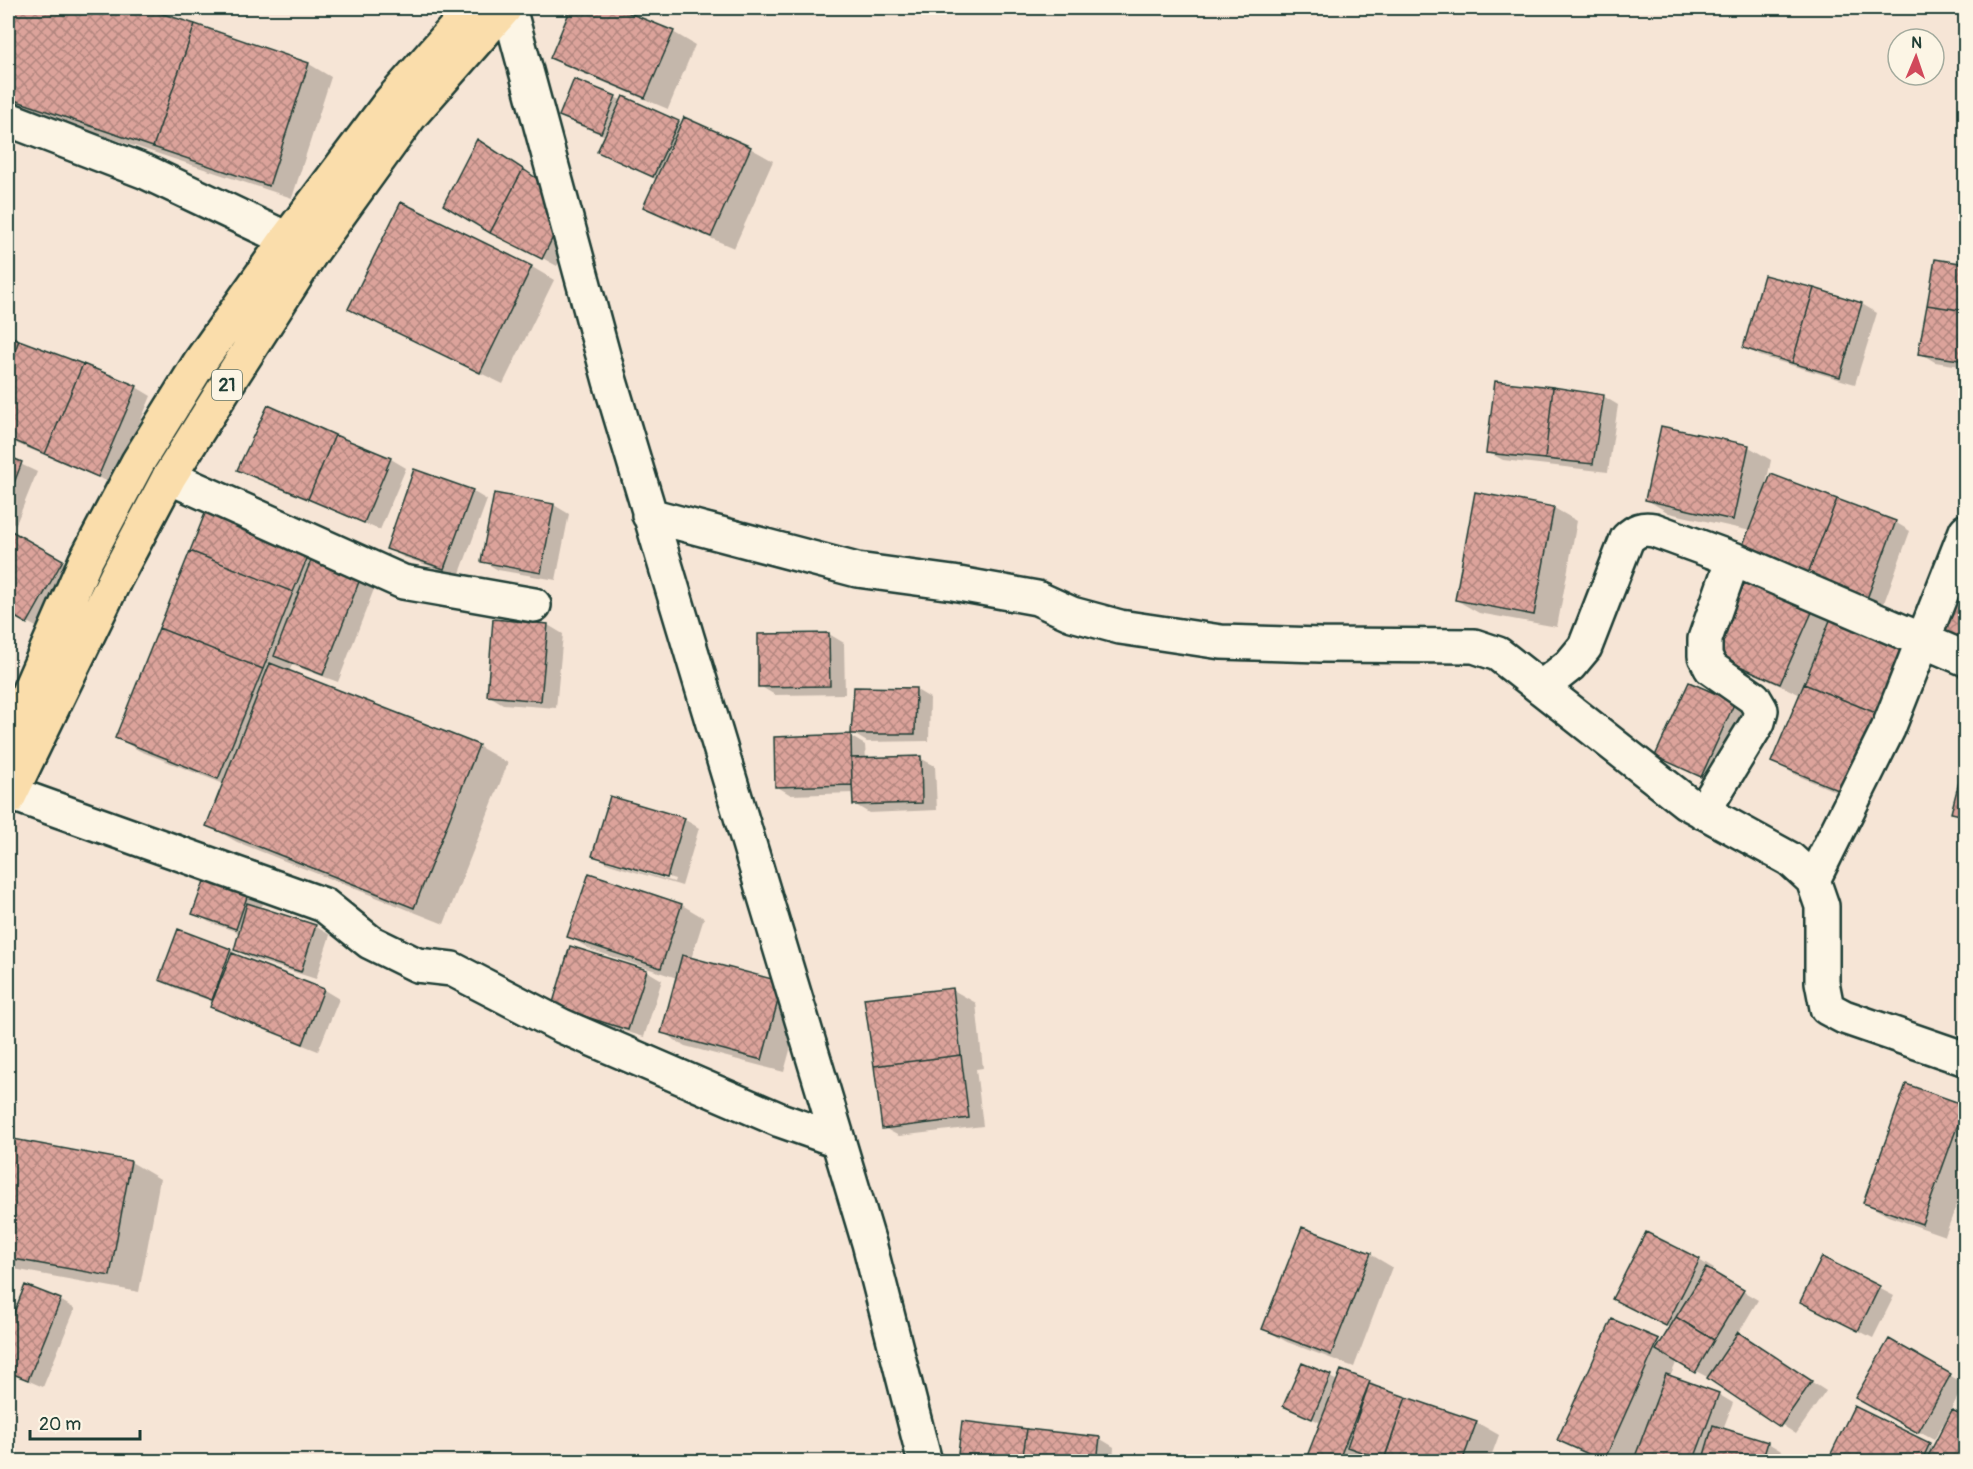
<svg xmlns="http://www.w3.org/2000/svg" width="1973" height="1469" font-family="Pangolin,sans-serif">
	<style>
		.shadow { fill: #0003; fill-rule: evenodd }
		.building { fill: url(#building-cross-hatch); stroke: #1f3d34; stroke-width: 1.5 }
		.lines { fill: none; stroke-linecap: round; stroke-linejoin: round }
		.minor-casing { stroke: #1f3d34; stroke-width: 38 }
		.trunk-casing { stroke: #1f3d34; stroke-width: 38 }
		.minor { stroke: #fcf5e5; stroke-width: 33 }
		.trunk { stroke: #faddab; stroke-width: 33 }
		.labels { text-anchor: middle; stroke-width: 4.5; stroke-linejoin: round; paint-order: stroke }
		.shield { fill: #fcf5e5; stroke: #617469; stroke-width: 1.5 }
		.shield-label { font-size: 18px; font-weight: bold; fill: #1f3d34 }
	</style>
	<defs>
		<pattern id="building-cross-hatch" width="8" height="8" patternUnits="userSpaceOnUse" patternTransform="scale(1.5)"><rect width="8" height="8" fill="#dca39b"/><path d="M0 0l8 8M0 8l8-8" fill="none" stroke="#b2867f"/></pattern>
	</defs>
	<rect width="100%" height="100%" fill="#f6e5d6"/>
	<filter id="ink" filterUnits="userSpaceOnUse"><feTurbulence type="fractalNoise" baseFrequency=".0167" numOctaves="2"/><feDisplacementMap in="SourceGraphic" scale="12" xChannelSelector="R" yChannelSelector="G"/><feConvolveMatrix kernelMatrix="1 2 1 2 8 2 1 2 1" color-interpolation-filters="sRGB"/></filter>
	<g filter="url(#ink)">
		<path class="shadow" d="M 8,8 L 140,8 L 309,64 L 331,77 L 292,198 L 8,104 Z
			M 573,8 L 613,8 L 673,32 L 695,45 L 668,109 L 575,70 L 552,57 Z
			M 575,81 L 682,125 L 750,148 L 773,161 L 734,248 L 668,220 L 645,207 L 657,180 L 599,151 L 606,136 L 575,124 L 560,115 Z
			M 478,141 L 569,244 L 557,266 L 460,213 Z
			M 401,204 L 532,267 L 554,280 L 503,384 L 373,321 L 350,308 Z
			M 1966,265 L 1966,367 L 1935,362 L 1920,353 Z
			M 1862,304 L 1877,313 L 1855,384 L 1760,356 L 1745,347 Z
			M 8,337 L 83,365 L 136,387 L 151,396 L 114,484 L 8,440 Z
			M 1603,396 L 1618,405 L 1608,472 L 1503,460 L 1488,452 Z
			M 269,407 L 391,459 L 406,468 L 380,530 L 254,478 L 239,469 Z
			M 1663,428 L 1749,447 L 1771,460 L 1765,489 L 1895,522 L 1910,531 L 1881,611 L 1751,531 L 1669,513 L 1647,500 Z
			M 8,458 L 37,472 L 16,524 L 8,520 Z
			M 472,491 L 487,500 L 459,576 L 403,557 L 388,548 Z
			M 1477,494 L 1554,508 L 1577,521 L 1557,627 L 1479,613 L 1456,600 Z
			M 554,505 L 569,514 L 556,580 L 498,570 L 483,561 Z
			M 209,508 L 376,584 L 338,682 L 292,665 L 289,672 L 478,746 L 508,763 L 444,924 L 237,842 L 207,825 L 224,784 L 140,751 L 117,738 Z
			M 8,531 L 85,574 L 50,635 L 8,611 Z
			M 1747,582 L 1813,611 L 1831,622 L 1904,644 L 1866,804 L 1796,775 L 1773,762 L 1801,695 L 1737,666 L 1714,653 Z
			M 548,625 L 563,634 L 556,708 L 503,704 L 488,695 Z
			M 829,634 L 844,643 L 845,694 L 775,695 L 760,686 Z
			M 915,689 L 930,698 L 929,741 L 867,742 L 852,733 Z
			M 1734,704 L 1749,712 L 1716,784 L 1657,756 Z
			M 850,736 L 865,745 L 866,759 L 920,758 L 935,766 L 937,810 L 869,813 L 854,804 L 854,793 L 791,795 L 776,786 Z
			M 684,819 L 699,828 L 682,886 L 609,864 L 594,855 ZM 608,859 L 675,879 L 674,882 L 608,862 Z
			M 208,875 L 265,898 L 261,909 L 315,926 L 330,935 L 316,979 L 250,958 L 235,949 L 240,933 L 209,922 L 194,913 Z
			M 590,875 L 682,905 L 704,918 L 691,959 L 805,996 L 784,1072 L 685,1046 L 663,1033 L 677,978 L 592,950 L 569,937 Z
			M 179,931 L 231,950 L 245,960 L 324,990 L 339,999 L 318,1051 L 227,1015 L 212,1006 L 214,1002 L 175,988 L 160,979 Z
			M 571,948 L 647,971 L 662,980 L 644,1037 L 568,1014 Z
			M 953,990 L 976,1003 L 983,1068 L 976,1069 L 983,1126 L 899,1136 L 884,1128 Z
			M 1907,1086 L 1966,1107 L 1966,1179 L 1945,1236 L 1888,1216 L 1865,1203 Z
			M 8,1140 L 131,1162 L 160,1179 L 139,1292 L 8,1268 Z
			M 1370,1254 L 1392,1267 L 1354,1367 L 1287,1342 L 1264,1329 Z
			M 1823,1259 L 1894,1296 L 1873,1338 L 1802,1302 Z
			M 1699,1260 L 1714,1269 L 1712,1273 L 1758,1300 L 1738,1334 L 1826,1391 L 1796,1434 L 1711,1379 L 1677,1361 L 1670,1377 L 1718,1394 L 1733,1403 L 1723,1429 L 1768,1443 L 1783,1452 L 1779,1462 L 1635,1462 L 1637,1455 L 1635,1454 L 1632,1462 L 1602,1462 L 1559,1440 L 1658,1340 L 1662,1343 L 1671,1328 L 1629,1307 Z
			M 60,1300 L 75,1309 L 43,1387 L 8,1372 L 8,1314 L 13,1317 Z
			M 1889,1341 L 1965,1384 L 1950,1411 L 1966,1419 L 1966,1462 L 1829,1462 L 1855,1408 L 1934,1447 L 1945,1426 L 1943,1424 L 1934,1440 L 1857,1398 Z
			M 1303,1365 L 1338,1381 L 1342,1372 L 1370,1382 L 1385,1391 L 1476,1422 L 1499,1435 L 1489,1462 L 1383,1462 L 1360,1453 L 1357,1462 L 1320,1462 L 1309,1455 L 1321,1423 L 1285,1405 Z
			M 1099,1438 L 1114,1447 L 1113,1462 L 958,1462 Z"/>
		<path class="building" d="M 8,8 L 144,8 L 195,24 L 153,147 L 8,98 Z
			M 571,8 L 617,8 L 674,31 L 645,98 L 550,58 Z
			M 195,24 L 309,63 L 269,186 L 153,147 Z
			M 574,79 L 616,96 L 601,133 L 559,116 Z
			M 623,96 L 679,121 L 653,177 L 597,152 Z
			M 684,117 L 751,147 L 711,237 L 643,207 Z
			M 477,139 L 523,169 L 490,233 L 443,205 Z
			M 523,169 L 546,185 L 554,235 L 542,259 L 490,233 Z
			M 401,202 L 532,266 L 480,373 L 348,309 Z
			M 1935,259 L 1966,264 L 1966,311 L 1927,305 Z
			M 1764,275 L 1814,288 L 1792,363 L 1743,348 Z
			M 1814,288 L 1862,303 L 1840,377 L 1792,363 Z
			M 1927,305 L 1966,311 L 1966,361 L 1918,354 Z
			M 8,335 L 19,340 L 8,370 Z
			M 19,340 L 83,364 L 45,454 L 8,438 L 8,370 Z
			M 83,364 L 137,386 L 98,477 L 45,454 Z
			M 1495,381 L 1553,387 L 1545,459 L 1486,453 Z
			M 1553,387 L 1604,395 L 1593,464 L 1545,459 Z
			M 268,405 L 335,435 L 308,499 L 237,470 Z
			M 1661,426 L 1749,445 L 1733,520 L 1645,500 Z
			M 335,435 L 391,458 L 364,523 L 308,499 Z
			M 8,456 L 22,462 L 8,499 Z
			M 414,469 L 473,490 L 444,569 L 386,549 Z
			M 1771,474 L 1837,499 L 1805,581 L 1739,555 Z
			M 1475,492 L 1554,507 L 1534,615 L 1455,600 Z
			M 494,493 L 554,504 L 541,573 L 481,562 Z
			M 1837,499 L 1896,521 L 1865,604 L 1805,581 Z
			M 208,506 L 312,547 L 293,592 L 190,551 Z
			M 8,529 L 63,560 L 27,624 L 8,613 Z
			M 190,551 L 293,592 L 263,669 L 159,628 Z
			M 313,555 L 362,574 L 323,675 L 274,656 Z
			M 1962,571 L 1966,572 L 1966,651 L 1942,646 Z
			M 1746,580 L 1813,610 L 1780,684 L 1713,654 Z
			M 1833,613 L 1904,643 L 1876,713 L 1804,684 Z
			M 493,619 L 548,624 L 541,701 L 487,696 Z
			M 159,628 L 263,669 L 218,779 L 115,738 Z
			M 829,633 L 830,686 L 758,687 L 758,634 Z
			M 270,663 L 479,745 L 414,908 L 206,826 Z
			M 1689,682 L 1735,702 L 1701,777 L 1655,756 Z
			M 1804,684 L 1876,713 L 1843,792 L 1771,762 Z
			M 854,687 L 916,688 L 915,734 L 851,734 Z
			M 851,734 L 852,785 L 775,787 L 774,737 Z
			M 1966,754 L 1966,816 L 1951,813 Z
			M 921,756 L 922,803 L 853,805 L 851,758 Z
			M 610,796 L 685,818 L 667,878 L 592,856 Z
			M 207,873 L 250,888 L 236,929 L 192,914 Z
			M 589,873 L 682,904 L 661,968 L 567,937 Z
			M 247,903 L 316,925 L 301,972 L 234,950 Z
			M 178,929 L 231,949 L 212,1000 L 159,980 Z
			M 570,946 L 647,970 L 628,1030 L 552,1006 Z
			M 232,953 L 324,989 L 303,1044 L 210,1007 Z
			M 682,955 L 783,982 L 762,1060 L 661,1033 Z
			M 953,988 L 961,1055 L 874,1066 L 864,998 Z
			M 961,1055 L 969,1118 L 882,1129 L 874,1066 Z
			M 1906,1084 L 1965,1105 L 1922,1224 L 1863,1203 Z
			M 8,1138 L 131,1161 L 110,1276 L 8,1258 Z
			M 1302,1227 L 1371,1253 L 1331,1355 L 1262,1329 Z
			M 1646,1232 L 1700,1259 L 1666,1326 L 1612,1299 Z
			M 1822,1257 L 1880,1286 L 1858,1331 L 1800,1302 Z
			M 1706,1268 L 1744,1290 L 1714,1340 L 1676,1317 Z
			M 25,1285 L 61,1299 L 28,1380 L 8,1372 L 8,1328 Z
			M 1676,1317 L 1714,1340 L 1695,1373 L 1656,1350 Z
			M 1612,1319 L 1659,1339 L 1604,1461 L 1557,1440 Z
			M 1738,1332 L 1812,1381 L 1780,1427 L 1707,1378 Z
			M 1889,1339 L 1951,1374 L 1918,1433 L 1855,1398 Z
			M 1302,1363 L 1331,1375 L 1312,1419 L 1283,1406 Z
			M 1341,1370 L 1370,1381 L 1338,1462 L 1321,1462 L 1307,1456 Z
			M 1666,1374 L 1719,1393 L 1693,1462 L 1633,1462 Z
			M 1369,1384 L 1406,1397 L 1384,1460 L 1347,1447 Z
			M 1406,1397 L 1477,1421 L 1462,1462 L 1383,1462 Z
			M 1854,1406 L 1930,1443 L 1921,1462 L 1827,1462 Z
			M 1952,1410 L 1966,1417 L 1966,1462 L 1925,1462 Z
			M 962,1421 L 1027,1429 L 1022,1462 L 957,1462 Z
			M 1713,1425 L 1768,1442 L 1762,1462 L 1702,1462 Z
			M 1027,1429 L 1100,1437 L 1097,1462 L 1022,1462 Z"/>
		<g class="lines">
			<defs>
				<path id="minor" d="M 509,8 L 610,381 L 869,1243 L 925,1462
					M 8,119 L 146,172 L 287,239 L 309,256
					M 169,477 L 403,582 L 534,605
					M 649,515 L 857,570 L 953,583 L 1037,598 L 1072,614 L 1120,627 L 1221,642 L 1320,645 L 1474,646 L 1498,654 L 1686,802 L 1790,859 L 1813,880 L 1822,906 L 1822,982 L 1827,1008 L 1844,1017 L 1966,1059
					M 1733,559 L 1966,659
					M 1541,688 L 1570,665 L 1585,647 L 1627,539 C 1636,530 1642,528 1654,530 L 1733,559 L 1705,639 L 1705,656 L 1711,668 L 1754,698 L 1761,710 L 1758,722 L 1703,812
					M 10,793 L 324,905 L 370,942 L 417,965 L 452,969 L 562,1026 L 780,1120 L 837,1140
					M 1813,880 L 1888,729 L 1966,531"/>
				<path id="trunk" d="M 8,739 L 85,562 L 138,462 L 200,362 L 287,239 L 391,101 L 473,8
					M 8,799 L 116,577 L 169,477 L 229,381 L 309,256 L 410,116 L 505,8"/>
			</defs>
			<use href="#minor" class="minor-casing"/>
			<use href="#trunk" class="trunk-casing"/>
			<use href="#minor" class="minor"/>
			<use href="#trunk" class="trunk"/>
		</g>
	</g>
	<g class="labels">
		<rect class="shield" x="212" y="370" width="30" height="30" rx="4.5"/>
		<g class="shield-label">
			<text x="227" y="391">21</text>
		</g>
	</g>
	<rect width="1973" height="1469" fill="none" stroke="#fcf5e5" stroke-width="30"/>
	<rect x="15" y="15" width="1943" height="1439" fill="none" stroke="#1f3d34" stroke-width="2" filter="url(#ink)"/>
	<g transform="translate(1916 57) rotate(2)"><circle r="28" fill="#fcf5e5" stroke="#a4ab9e" stroke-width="1.5"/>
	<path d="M0-4.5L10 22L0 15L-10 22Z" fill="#d1495b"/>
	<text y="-9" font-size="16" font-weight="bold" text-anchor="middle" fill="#1f3d34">N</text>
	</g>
	<path d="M30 1430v9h110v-9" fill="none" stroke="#1f3d34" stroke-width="3"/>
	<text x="39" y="1430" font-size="18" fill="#1f3d34" stroke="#fcf5e5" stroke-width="4.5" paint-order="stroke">20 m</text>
</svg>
